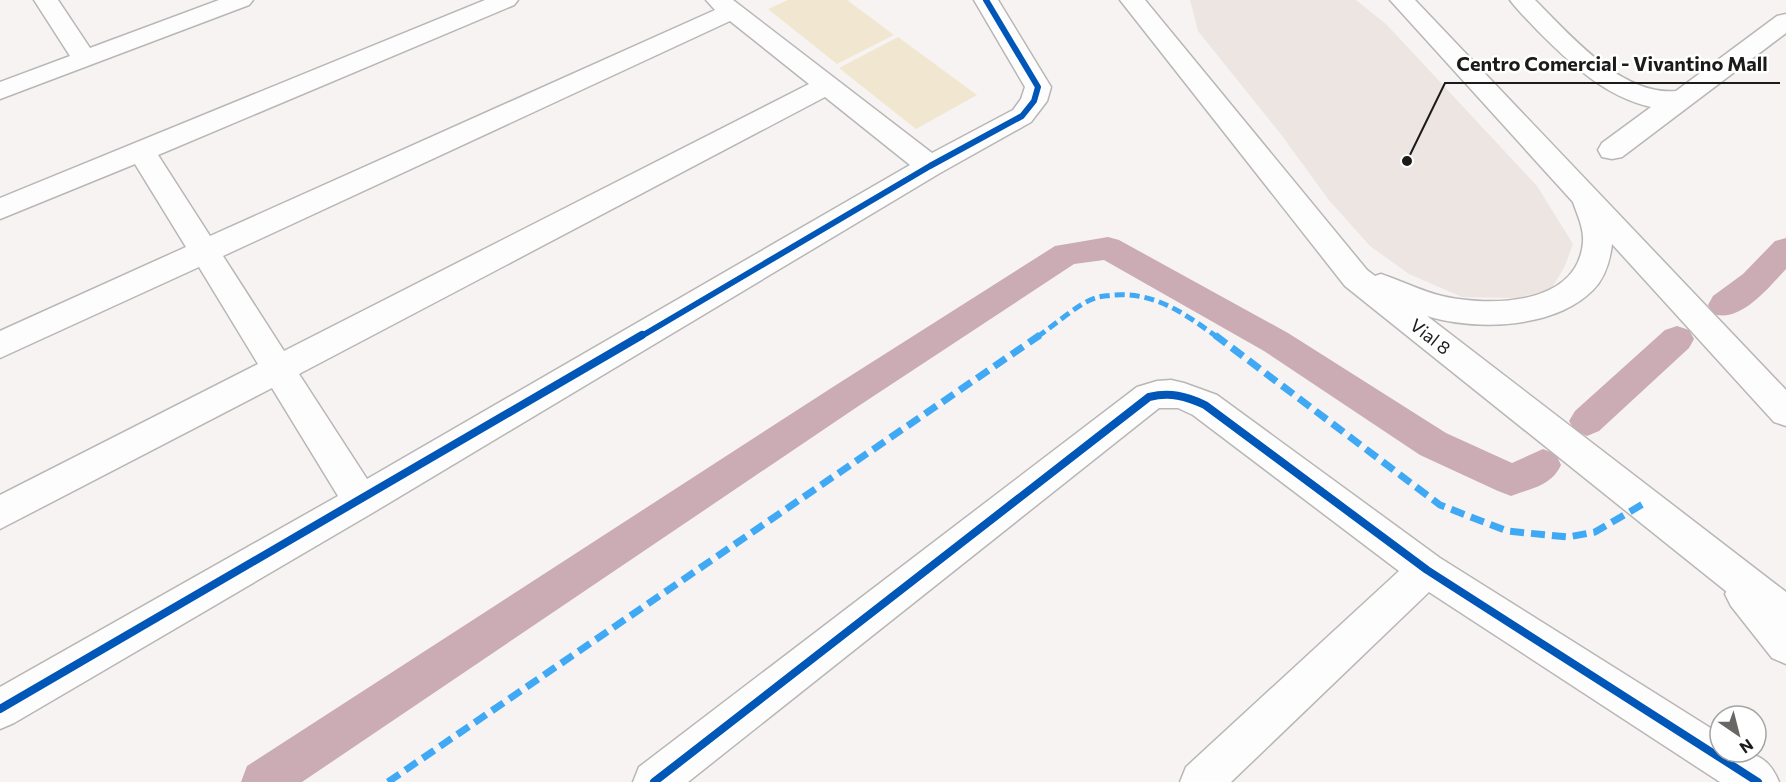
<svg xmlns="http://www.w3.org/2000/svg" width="1786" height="782" font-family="Commissioner,sans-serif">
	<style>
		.built { fill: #ece5e1 }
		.green { fill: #f1e7d1 }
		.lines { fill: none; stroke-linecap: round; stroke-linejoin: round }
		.canal { fill: #cbabb4; fill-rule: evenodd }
		.minor-casing { stroke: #b9b6b6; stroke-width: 3 }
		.major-casing { stroke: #b9b6b6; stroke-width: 3 }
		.minor { fill: #fefdfd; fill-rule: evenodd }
		.major { fill: #fefdfd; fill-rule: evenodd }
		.quiet-far1 { stroke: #3fa9f5; stroke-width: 5; stroke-dasharray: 10 5; stroke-linecap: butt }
		.quiet { stroke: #3fa9f5; stroke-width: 7; stroke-dasharray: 14 7; stroke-linecap: butt }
		.cycleway-far1-casing { stroke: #fff; stroke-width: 9 }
		.cycleway-casing { stroke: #fff; stroke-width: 12 }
		.cycleway-far1 { stroke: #0057b8; stroke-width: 6 }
		.cycleway { stroke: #0057b8; stroke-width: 8 }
		.labels { text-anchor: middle; stroke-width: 5; stroke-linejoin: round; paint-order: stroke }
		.street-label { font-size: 18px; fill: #1c1b1a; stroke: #fff }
		.leader { fill: none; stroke: #1c1b1a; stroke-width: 2 }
		.callout-dot { fill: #1c1b1a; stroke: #fff; stroke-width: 2 }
		.callout-label { font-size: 20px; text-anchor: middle; font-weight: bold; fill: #1c1b1a; stroke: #fff; stroke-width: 5; stroke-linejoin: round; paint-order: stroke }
	</style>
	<rect width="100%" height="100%" fill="#f6f3f2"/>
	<path class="built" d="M 1190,0 L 1356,0 L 1387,25 L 1537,186 L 1573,244 L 1564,268 L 1551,289 L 1518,298 L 1462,297 L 1409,274 L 1370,246 L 1328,199 L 1283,137 L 1198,31 Z"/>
	<path class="green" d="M 788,0 L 847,0 L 894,35 L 837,64 L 768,9 Z
		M 898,37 L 977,95 L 916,129 L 839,68 Z"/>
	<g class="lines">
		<path class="canal" d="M 1108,237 L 1119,240 L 1288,333 L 1446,433 L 1512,463 L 1543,449 L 1556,454 L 1561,465 C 1551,486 1532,488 1511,496 L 1498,491 L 1420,455 L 1264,351 L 1104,260 L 1074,264 L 860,405 L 302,782 L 241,782 L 247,766 L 836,385 L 1055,246 Z
			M 1786,238 L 1786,269 C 1768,288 1741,323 1713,314 L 1708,305 L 1713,296 L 1743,274 L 1775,241 Z
			M 1677,326 L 1689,330 L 1694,339 L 1689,348 L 1599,431 L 1587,436 L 1575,431 L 1569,421 L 1575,411 L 1665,330 Z"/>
		<defs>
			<path id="minor" d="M 34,0 L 58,0 L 90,48 L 219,0 L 253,0 L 249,5 L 0,99 L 0,82 L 70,56 Z
				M 485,0 L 518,0 L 514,5 L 158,155 L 210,236 L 715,10 L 706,0 L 733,0 L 932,153 L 1013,110 L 1021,99 L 1025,87 L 974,0 L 998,0 L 1051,87 L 1047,101 L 1031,122 L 940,173 L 374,512 L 14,723 L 0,729 L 0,687 L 338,496 L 272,388 L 0,529 L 0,495 L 258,364 L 199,267 L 0,358 L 0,331 L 186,247 L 135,164 L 0,219 L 0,198 ZM 730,21 L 809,84 L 284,351 L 223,256 ZM 825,97 L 910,165 L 367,479 L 299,374 Z
				M 1510,0 L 1535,0 C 1571,36 1622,96 1676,91 L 1777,16 L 1786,14 L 1786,33 L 1622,157 L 1612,159 L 1602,157 L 1598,150 L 1602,143 L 1651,107 C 1604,96 1571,64 1538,31 C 1529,21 1518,11 1510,0 Z
				M 1171,380 L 1184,383 L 1217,395 L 1440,558 L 1720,734 L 1720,752 C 1749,752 1767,752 1779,782 L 1720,782 L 1429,592 L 1231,782 L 1180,782 L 1186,767 L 1399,571 L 1193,415 L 1178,408 L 1159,408 L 688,782 L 633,782 L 639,767 L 1137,387 L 1157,381 Z
				M 1744,576 L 1757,582 L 1786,615 L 1786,664 L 1772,658 L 1731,606 L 1725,594 L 1731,582 Z"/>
			<path id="major" d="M 1120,0 L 1145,0 L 1367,270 L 1375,276 L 1381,274 C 1402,281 1421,291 1442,296 C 1490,307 1578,306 1583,242 C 1584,228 1577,214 1573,202 L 1390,0 L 1415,0 L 1786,390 L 1786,426 L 1774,422 L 1612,244 C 1610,261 1605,278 1593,290 C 1554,329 1476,331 1427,316 L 1786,592 L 1786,633 L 1772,628 L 1345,286 Z"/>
		</defs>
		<use href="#minor" class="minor-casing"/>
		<use href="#major" class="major-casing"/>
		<use href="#minor" class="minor"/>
		<use href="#major" class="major"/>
		<path class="quiet-far1" d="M 1037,337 C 1052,327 1079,303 1095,298 C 1100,296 1107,296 1113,295 C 1155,292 1184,313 1217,337"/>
		<path class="quiet" d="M 1215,335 L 1440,505 L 1507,531 L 1568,537 L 1595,532 L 1643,504
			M 388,782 L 1040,335"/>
		<defs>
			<path id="cycleway-far1" d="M 640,337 L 930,166 L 1022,116 L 1034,101 L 1038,87 L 986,0"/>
			<path id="cycleway" d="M 0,709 L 642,335
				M 654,782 L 1149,397 C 1170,392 1186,396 1205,405 L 1427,570 L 1758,782"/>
		</defs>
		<use href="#cycleway-far1" class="cycleway-far1-casing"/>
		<use href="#cycleway" class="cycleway-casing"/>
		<use href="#cycleway-far1" class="cycleway-far1"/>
		<use href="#cycleway" class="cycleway"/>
	</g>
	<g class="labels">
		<g class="street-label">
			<text transform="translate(1430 337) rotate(38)" y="6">Vial 8</text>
		</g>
	</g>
	<path class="leader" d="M1407 161L1445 83H1780"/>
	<circle class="callout-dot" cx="1407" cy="161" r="6"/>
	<g class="callout-label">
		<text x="1612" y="71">Centro Comercial - Vivantino Mall</text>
	</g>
	<g transform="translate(1738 734) rotate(145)"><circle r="28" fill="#ffffff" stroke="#a4a4a3" stroke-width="1.5"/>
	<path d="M0-4.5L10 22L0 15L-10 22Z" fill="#686766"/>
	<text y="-9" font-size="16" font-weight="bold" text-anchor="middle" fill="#1c1b1a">N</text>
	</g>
</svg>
